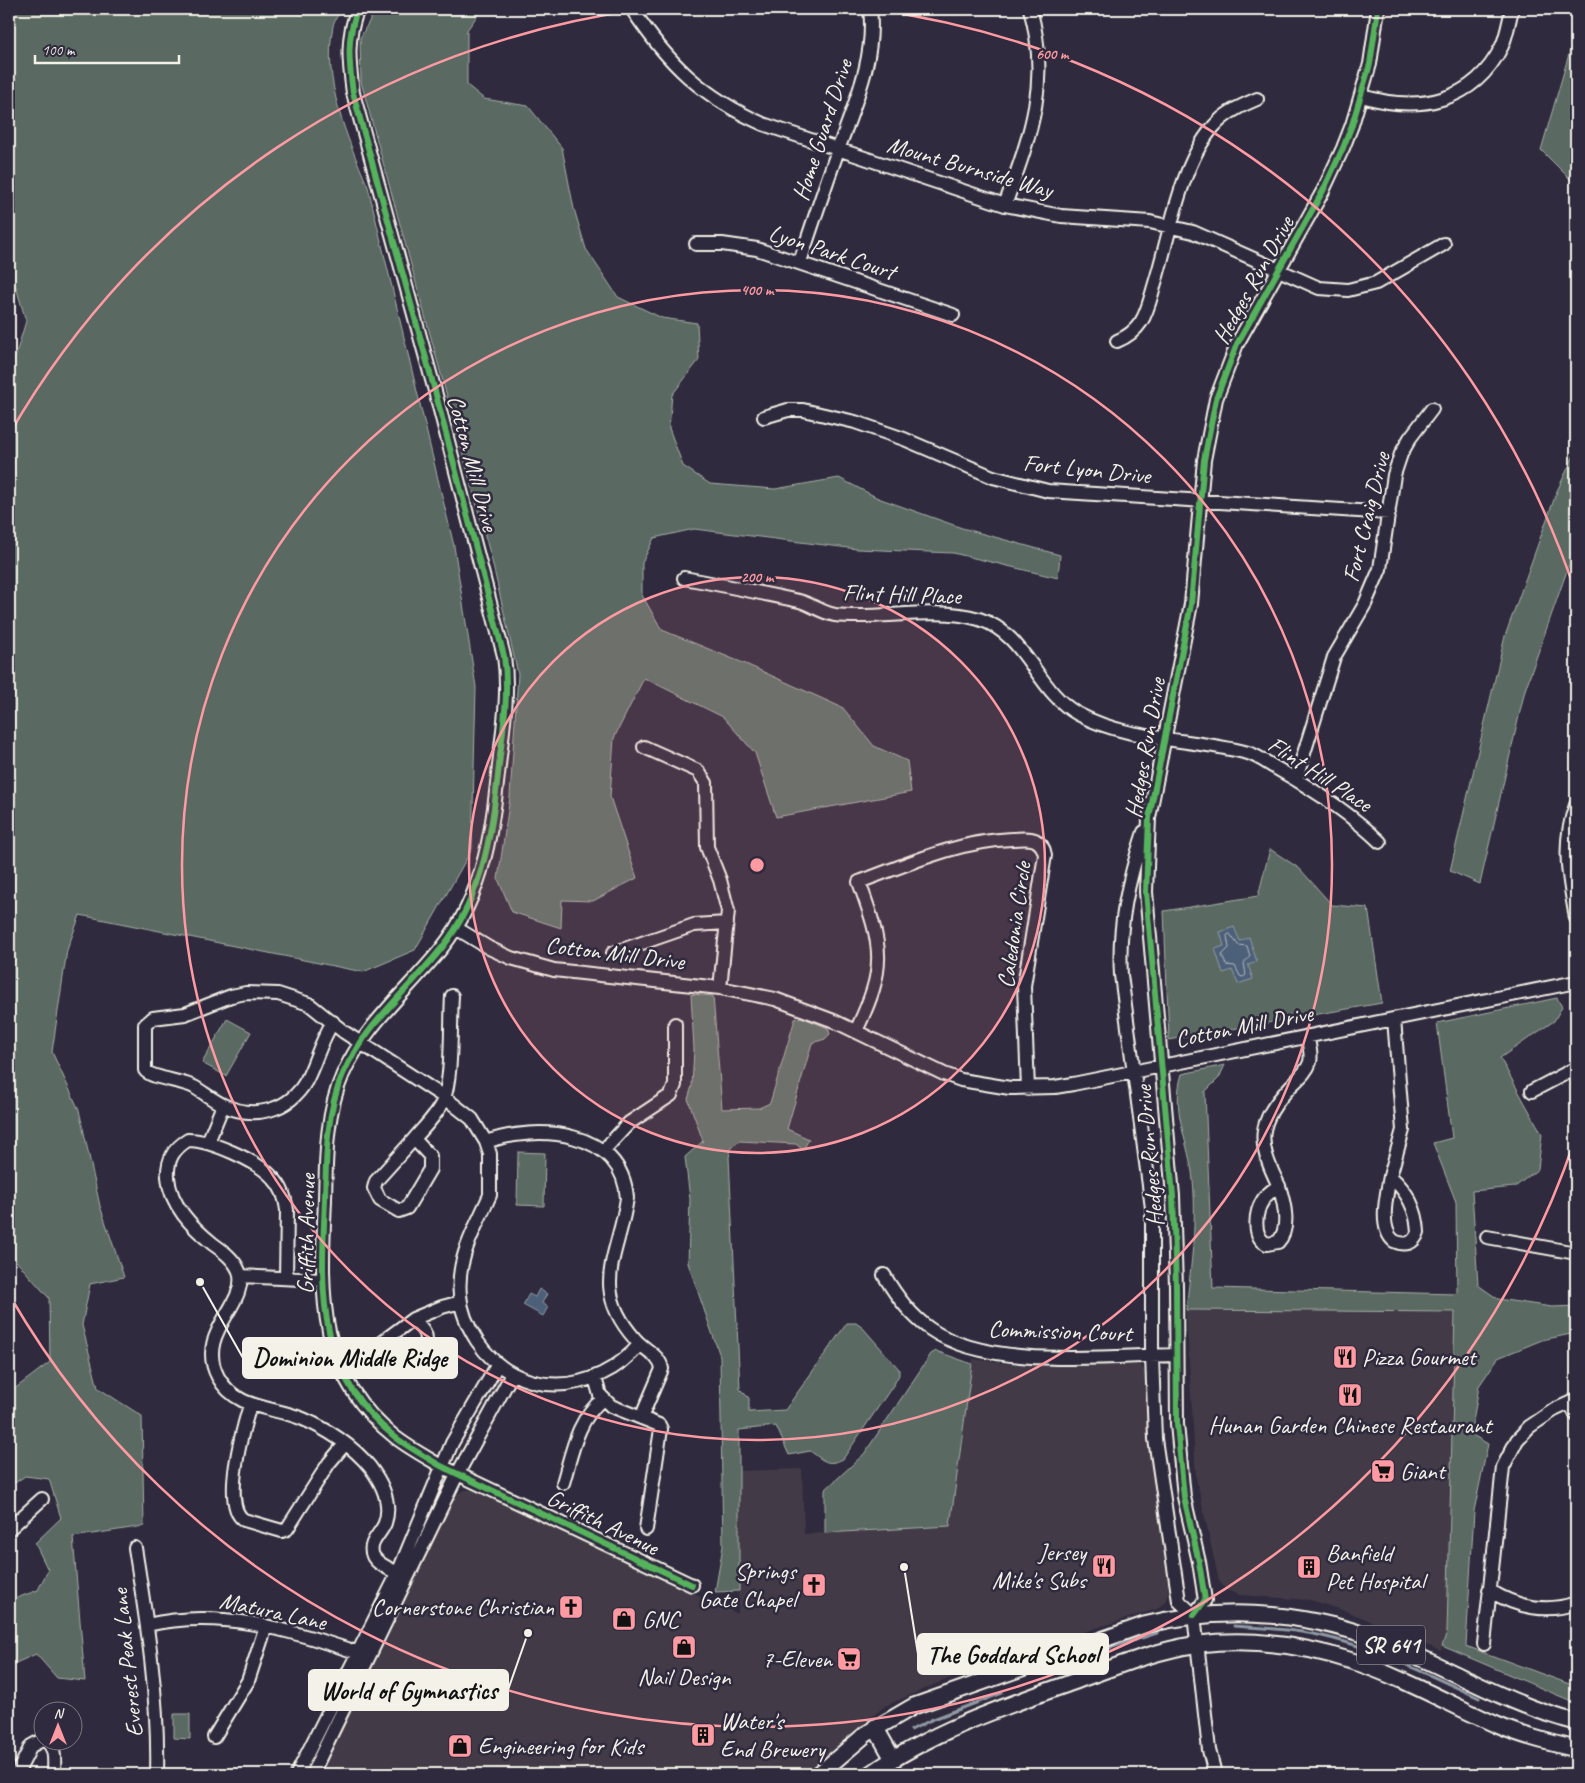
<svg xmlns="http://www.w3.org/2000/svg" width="1585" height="1783" font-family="Caveat,sans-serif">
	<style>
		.built { fill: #433a47 }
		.green { fill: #5a6b64; stroke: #a7aea6 }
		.water { fill: #4e6079; stroke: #909aa5 }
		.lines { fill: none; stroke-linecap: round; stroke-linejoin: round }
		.shore { stroke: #b2b7bc; stroke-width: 1 }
		.stream { stroke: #909aa5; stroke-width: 3 }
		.minor-casing { stroke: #f4f1e8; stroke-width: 16 }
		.major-casing { stroke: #f4f1e8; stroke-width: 19 }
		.minor { stroke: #2f2a3d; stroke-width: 12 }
		.major { stroke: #2f2a3d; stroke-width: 15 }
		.cycleway-casing { stroke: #2f2a3d; stroke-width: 9 }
		.cycleway { stroke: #56b35d; stroke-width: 6 }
		.ring { fill: none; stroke: #ff9aa2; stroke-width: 2.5 }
		.labels { text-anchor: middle; stroke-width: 5; stroke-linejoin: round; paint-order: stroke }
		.shield { fill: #2f2a3d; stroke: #b9b5b5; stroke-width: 1 }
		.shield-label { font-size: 22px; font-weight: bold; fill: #f4f1e8 }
		.street-label { font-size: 24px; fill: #f4f1e8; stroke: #2f2a3d }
		.poi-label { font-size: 24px; fill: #f4f1e8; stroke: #2f2a3d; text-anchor: start }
		.centre { fill: #ff9aa2; stroke: #2f2a3d; stroke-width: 2.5 }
		.ring-label { font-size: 15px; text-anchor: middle; font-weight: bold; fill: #ff9aa2; stroke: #2f2a3d; stroke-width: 5; stroke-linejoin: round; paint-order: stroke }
		.leader { fill: none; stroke: #f4f1e8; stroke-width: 2 }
		.callout-dot { fill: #f4f1e8; stroke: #2f2a3d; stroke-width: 2 }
		.callout { fill: #f4f1e8; stroke: #f4f1e8; stroke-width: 2 }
		.callout-label { font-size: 25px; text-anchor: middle; font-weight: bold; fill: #111 }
	</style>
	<rect width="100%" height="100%" fill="#2f2a3d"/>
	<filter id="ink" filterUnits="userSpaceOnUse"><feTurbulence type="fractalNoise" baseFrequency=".02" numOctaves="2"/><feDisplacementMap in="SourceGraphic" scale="10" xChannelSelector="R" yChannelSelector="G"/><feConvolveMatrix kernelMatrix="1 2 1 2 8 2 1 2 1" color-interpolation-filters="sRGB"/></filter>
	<g filter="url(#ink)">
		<path class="built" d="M 1186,1310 L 1455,1312 L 1447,1632 L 1441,1651 L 1349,1612 L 1310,1600 L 1240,1595 L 1226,1590 L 1219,1581 L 1196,1477 Z
			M 973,1359 L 1008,1364 L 1140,1365 L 1146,1373 L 1150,1450 L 1168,1577 L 1168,1593 L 1165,1602 L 1157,1609 L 1087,1631 L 959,1674 L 885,1706 L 803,1774 L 320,1774 L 456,1495 L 464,1490 L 472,1490 L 738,1614 L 739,1536 L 737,1471 L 802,1469 L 804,1534 L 950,1526 Z"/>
		<path class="green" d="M 9,9 L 342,9 C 339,14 334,20 333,26 C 322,80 347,138 368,187 L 454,546 L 476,687 L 472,849 L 415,950 L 363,972 L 80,915 L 67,950 L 52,1052 L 79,1110 L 100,1206 L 124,1277 L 90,1284 L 82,1325 L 98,1388 L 142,1416 L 144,1526 L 73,1537 L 85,1681 L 57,1678 L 36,1654 L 9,1666 L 9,1601 L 38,1590 L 48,1570 L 35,1543 L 61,1518 L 49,1479 L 25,1476 L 9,1487 L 9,1393 L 50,1362 L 49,1298 L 9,1253 L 9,377 L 26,321 L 16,287 L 9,283 Z
			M 376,9 L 482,9 L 467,30 L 467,85 L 484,99 L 528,106 L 562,148 L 574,209 L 586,249 L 618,297 L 662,318 L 697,323 L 699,360 L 672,395 L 669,428 L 683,466 L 710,484 L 775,489 L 839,478 L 878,498 L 962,528 L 1060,555 L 1058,578 L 953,553 L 857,549 L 694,529 L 654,538 L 642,563 L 642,595 L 662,630 L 748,665 L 843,708 L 874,746 L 907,761 L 911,792 L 776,817 L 755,753 L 723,717 L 644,678 L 614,738 L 610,797 L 637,878 L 593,901 L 562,900 L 561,928 L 512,912 L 498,879 L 510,797 L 518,674 L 492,561 L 361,82 L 360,38 Z
			M 1576,30 L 1576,185 L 1541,150 Z
			M 1576,451 L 1576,549 L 1570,562 L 1525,690 L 1480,884 L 1450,871 L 1505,636 L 1557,491 Z
			M 1270,849 L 1300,869 L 1332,905 L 1368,908 L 1382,1003 L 1169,1040 L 1164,911 L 1258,896 Z
			M 691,994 L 713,996 L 722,1109 L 759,1108 L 770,1103 L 795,1019 L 801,1017 L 828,1028 L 830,1034 L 825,1039 L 812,1043 L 787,1129 L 809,1139 L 803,1150 L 796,1144 L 740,1141 L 732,1146 L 729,1157 L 740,1389 L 749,1398 L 749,1412 L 785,1410 L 847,1323 L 856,1323 L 863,1328 L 899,1369 L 899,1375 L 894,1384 L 843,1459 C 827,1467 823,1460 810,1451 L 789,1455 L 776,1426 L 739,1430 L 739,1591 L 715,1592 L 723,1546 L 720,1356 L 688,1263 L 690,1199 L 685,1157 L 703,1141 L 688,1099 L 692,1086 L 694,1049 Z
			M 1557,998 L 1562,1007 L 1554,1021 L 1500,1058 L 1542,1134 L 1538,1169 L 1515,1187 L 1472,1191 L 1478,1285 L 1498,1299 L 1552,1307 L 1576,1306 L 1576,1333 L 1542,1340 L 1498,1358 L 1479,1386 L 1471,1434 L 1488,1444 L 1474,1511 L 1466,1646 L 1572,1685 L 1576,1685 L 1576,1703 L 1442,1646 L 1447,1632 L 1455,1312 L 1186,1310 C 1191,1265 1198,1218 1192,1172 C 1187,1139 1171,1108 1182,1074 L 1225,1065 L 1219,1078 L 1205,1092 L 1213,1288 L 1457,1294 L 1456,1202 L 1433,1143 L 1452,1138 L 1437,1023 Z
			M 227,1019 L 251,1032 L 226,1076 L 202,1063 Z
			M 518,1152 L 545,1153 L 544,1206 L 517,1205 Z
			M 936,1351 L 972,1364 L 950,1526 L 825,1533 L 825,1490 L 864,1454 L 931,1354 Z
			M 174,1714 L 190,1714 L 190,1739 L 174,1738 Z"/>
		<path class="water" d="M 1234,927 L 1240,941 L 1249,937 L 1257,962 L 1248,965 L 1253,979 L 1238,984 L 1232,970 L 1223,973 L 1215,949 L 1224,946 L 1220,932 Z
			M 539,1289 L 547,1294 L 542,1303 L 548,1307 L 543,1316 L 523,1305 L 529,1294 L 535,1297 Z"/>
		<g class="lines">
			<path class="shore" d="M 1230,934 L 1238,945 L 1247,946 L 1250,956 L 1244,963 L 1246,975 L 1243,977 L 1240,976 L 1235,966 L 1226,965 L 1222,955 L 1229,948 L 1227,936 Z"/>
			<path class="stream" d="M 1234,1626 C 1262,1628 1291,1629 1318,1635 C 1374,1647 1427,1674 1479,1698
				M 1073,1665 L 1113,1647 L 1157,1633
				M 911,1730 L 931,1720 L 1002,1693"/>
			<defs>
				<path id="minor" d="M 358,9 C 346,37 349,63 353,93 L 435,391 L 504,656 C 509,690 504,722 500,756 C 493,823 486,894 441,949 C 408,990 365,1025 343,1074 C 326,1112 326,1158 325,1200 C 321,1291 315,1374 395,1437 C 409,1448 426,1457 441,1466 L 692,1585
					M 632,9 C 668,64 703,97 763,124 L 1005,205 L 1061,216 L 1150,222 L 1193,232 L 1319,288 L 1348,290 L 1376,283 L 1444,244
					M 1362,96 C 1418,113 1474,103 1502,46 C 1507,35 1509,21 1512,9
					M 1005,205 C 1030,136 1051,82 1030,9
					M 696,244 L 722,244 L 757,249 L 953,315
					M 800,262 C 812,225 825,187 838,150 C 854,105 876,58 870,9
					M 1117,341 C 1127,337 1135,331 1141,322 C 1148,311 1151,296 1155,283 C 1170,235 1181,158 1218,122 C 1229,111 1243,105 1257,99
					M 764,417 L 788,410 L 803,410 L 855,422 L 904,439 L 993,477 L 1048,491 L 1389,513
					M 684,578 C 722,585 761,593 799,601 C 811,604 822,613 835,615 C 882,620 932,606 979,619 C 1027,634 1036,691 1078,714 C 1130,742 1193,738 1248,753 C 1258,756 1267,763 1276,768 C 1313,789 1349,812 1380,842
					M 644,747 L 698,771 L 706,783 L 707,847 L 720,880 L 728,911 L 720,988
					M 1296,779 L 1334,657 L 1365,604 L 1380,569 L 1394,475 L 1401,454 L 1410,438 L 1432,409
					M 1576,805 C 1561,844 1569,878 1576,918
					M 1144,832 C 1128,880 1118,925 1121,975 L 1152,1208 L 1152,1355 L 1155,1439 L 1179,1601 L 1194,1615 L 1209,1750 L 1215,1774
					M 456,928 L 489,948 L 511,958 L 554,970 L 720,988 L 775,999 L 834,1021 L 944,1074 L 961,1080 L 1010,1088 L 1055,1087 L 1073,1084 L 1576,982
					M 613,953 L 694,925 L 727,923
					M 333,1022 C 320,1042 316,1062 306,1081 C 289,1111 254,1120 223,1105 C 213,1100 204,1093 194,1087 C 183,1081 150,1078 145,1070 L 145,1025 L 153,1018 L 185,1014 L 231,996 L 246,993 L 278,994 L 309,1004 L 344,1032 L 444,1097 L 472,1119 L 486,1142 L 490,1154 L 490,1195 C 476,1227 456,1258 460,1295 C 461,1312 468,1327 477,1341 C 517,1401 596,1396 640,1344
					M 856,1031 C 887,966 883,948 859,882 C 908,864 958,841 1012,839 C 1019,839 1028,837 1035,840 C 1041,843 1044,849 1045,855 L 1024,986 L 1028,1089
					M 1532,1091 L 1576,1068
					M 414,1139 L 430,1156 L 430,1169 L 407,1208 L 399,1211 L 380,1200 L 374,1188 L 376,1181 Z
					M 414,1139 C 424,1127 437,1115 443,1101 C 453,1077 450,1024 452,996
					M 208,1142 L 223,1105
					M 486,1142 C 537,1124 622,1129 627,1198 C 619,1256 589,1287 635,1339 C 643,1349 660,1355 662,1369 L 641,1418
					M 603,1151 L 629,1123 L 671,1095 L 675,1085 L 675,1024
					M 1390,1176 C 1407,1191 1417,1209 1418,1232 C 1414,1244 1405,1246 1394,1241 C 1378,1228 1387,1194 1390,1176 Z
					M 1390,1176 L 1403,1130 L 1394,1019
					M 1279,1186 C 1257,1142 1256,1123 1291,1086 C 1298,1079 1307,1072 1310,1062 C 1312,1054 1309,1044 1307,1036
					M 1279,1186 C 1284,1202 1291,1228 1278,1242 L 1267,1244 C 1252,1237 1255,1212 1263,1200 C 1267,1193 1273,1190 1279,1186 Z
					M 1487,1237 L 1576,1253
					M 884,1275 C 896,1296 910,1315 930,1329 C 989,1370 1106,1356 1176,1355
					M 240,1276 L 322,1280
					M 286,1278 L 287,1210 C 285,1197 282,1187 273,1178 C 258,1161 210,1140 188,1140 C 173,1149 167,1160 168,1177 C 170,1205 192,1227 213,1244 C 223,1251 234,1259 239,1271 C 250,1304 194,1332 218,1377 C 236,1410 272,1406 303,1419 C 327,1429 353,1446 370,1467 C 382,1483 392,1503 385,1523 C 381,1534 367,1543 373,1556 C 378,1565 390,1569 398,1573
					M 413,1319 C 420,1327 430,1333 424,1345 L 398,1368 L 391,1369 L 380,1356 L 378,1345 Z
					M 413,1319 L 442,1307 L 461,1302
					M 595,1378 L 600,1395 L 611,1406 L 659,1425 L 661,1429 L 646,1529
					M 1570,1403 L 1576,1415
					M 250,1405 C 243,1428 221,1506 244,1520 L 282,1531 L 287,1529 L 329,1463 L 345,1444
					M 563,1483 C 572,1453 577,1419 603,1399
					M 9,1529 L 42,1499
					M 135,1548 C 147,1623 159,1698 157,1774
					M 1489,1590 C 1516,1607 1545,1614 1576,1603
					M 1194,1615 L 1205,1600 L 1199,1562 L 1184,1497 L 1177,1424 L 1176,1286 L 1173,1196 L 1146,892 L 1149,818 L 1191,604 L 1204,460 L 1216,399 L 1237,344 L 1323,191 L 1343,148 L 1352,125 L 1370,64 L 1378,9
					M 147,1625 C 222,1608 288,1630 359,1653
					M 1484,1644 L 1503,1467 L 1517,1440 L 1529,1427 L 1554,1410 L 1576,1400
					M 214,1737 L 248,1681 L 266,1626
					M 44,1740 C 57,1746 54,1763 54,1774
					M 17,1774 L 31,1746 L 42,1740
					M 297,1774 L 398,1573 L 452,1443 L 498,1364
					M 312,1774 L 458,1473 L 512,1374"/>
				<path id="major" d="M 875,1727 L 893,1759
					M 819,1774 L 866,1734 L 914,1706 L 1144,1625 C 1229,1604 1317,1613 1397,1647 C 1457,1673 1513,1706 1576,1722
					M 871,1774 C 932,1731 1003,1707 1073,1682 C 1114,1667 1156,1650 1199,1644 C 1251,1638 1303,1645 1352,1661 C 1402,1677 1449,1704 1497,1725 C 1522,1736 1550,1743 1576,1749"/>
			</defs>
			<use href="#minor" class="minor-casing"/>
			<use href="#major" class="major-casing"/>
			<use href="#minor" class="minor"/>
			<use href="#major" class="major"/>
			<defs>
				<path id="cycleway" d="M 358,9 C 346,37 349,63 353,93 L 435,391 L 504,656 C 509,690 504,722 500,756 C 493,823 486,894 441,949 C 408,990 365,1025 343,1074 C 326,1112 326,1158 325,1200 C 321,1291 315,1374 395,1437 C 409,1448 426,1457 441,1466 L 692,1585
					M 1194,1615 L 1205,1600 L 1199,1562 L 1184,1497 L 1177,1424 L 1176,1286 L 1173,1196 L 1146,892 L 1149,818 L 1191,604 L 1204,460 L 1216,399 L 1237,344 L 1323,191 L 1343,148 L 1352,125 L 1370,64 L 1378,9"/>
			</defs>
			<use href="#cycleway" class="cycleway-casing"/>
			<use href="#cycleway" class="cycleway"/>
		</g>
	</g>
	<circle cx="757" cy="865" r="288" fill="#ff9aa2" fill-opacity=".12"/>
	<g class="ring">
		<circle cx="757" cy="865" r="288"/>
		<circle cx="757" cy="865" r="575"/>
		<path d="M1575 1139A863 863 0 0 1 10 1296M10 433A863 863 0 0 1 644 9M870 9A863 863 0 0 1 1575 591"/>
	</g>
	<defs>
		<symbol id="restaurant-square" viewBox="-11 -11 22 22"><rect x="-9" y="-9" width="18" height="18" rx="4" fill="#ff9aa2" stroke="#2f2a3d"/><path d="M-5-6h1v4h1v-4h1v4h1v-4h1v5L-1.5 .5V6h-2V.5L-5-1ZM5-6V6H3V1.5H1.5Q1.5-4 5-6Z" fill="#111"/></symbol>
		<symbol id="supermarket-square" viewBox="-11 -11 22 22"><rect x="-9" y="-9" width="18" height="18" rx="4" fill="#ff9aa2" stroke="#2f2a3d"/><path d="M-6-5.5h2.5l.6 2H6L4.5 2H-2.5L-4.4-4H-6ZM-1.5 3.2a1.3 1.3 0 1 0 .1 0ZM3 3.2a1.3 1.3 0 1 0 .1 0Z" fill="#111"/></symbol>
		<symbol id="building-square" viewBox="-11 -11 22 22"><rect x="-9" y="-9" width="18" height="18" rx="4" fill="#ff9aa2" stroke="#2f2a3d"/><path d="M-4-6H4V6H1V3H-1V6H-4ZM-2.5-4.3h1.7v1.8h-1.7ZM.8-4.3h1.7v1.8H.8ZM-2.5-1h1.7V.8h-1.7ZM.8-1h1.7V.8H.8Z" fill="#111"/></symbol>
		<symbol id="church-square" viewBox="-11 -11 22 22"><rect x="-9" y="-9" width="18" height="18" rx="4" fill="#ff9aa2" stroke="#2f2a3d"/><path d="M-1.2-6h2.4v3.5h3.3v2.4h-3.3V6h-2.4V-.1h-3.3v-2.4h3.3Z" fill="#111"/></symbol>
		<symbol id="shop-square" viewBox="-11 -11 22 22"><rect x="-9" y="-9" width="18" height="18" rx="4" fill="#ff9aa2" stroke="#2f2a3d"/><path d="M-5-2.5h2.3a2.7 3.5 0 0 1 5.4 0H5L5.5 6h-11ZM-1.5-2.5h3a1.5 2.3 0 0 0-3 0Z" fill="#111"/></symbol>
	</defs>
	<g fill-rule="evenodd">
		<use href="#restaurant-square" x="1331" y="1343" width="28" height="28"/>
		<use href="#restaurant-square" x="1336" y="1381" width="28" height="28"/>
		<use href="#supermarket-square" x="1369" y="1457" width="28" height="28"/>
		<use href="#restaurant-square" x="1090" y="1552" width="28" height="28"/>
		<use href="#building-square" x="1295" y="1553" width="28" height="28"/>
		<use href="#church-square" x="800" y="1571" width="28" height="28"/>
		<use href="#church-square" x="557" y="1593" width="28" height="28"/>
		<use href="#shop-square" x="610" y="1605" width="28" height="28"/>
		<use href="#shop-square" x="670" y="1633" width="28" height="28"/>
		<use href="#supermarket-square" x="835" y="1645" width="28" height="28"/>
		<use href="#building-square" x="689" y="1721" width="28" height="28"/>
		<use href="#shop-square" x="446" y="1732" width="28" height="28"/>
	</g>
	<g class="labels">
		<rect class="shield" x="1357" y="1625.5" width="68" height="39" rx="4"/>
		<g class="shield-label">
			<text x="1391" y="1653">SR 641</text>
		</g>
		<g class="street-label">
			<text transform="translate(822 130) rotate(-72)" y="8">Home Guard Drive</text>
			<text transform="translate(970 167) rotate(16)" y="8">Mount Burnside Way</text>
			<text transform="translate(832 252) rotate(18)" y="8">Lyon Park Court</text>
			<text transform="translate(1253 280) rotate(-61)" y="8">Hedges Run Drive</text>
			<text transform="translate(473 463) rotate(75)" y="8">Cotton Mill Drive</text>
			<text transform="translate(1087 469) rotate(6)" y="8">Fort Lyon Drive</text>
			<text transform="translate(1366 517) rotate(-76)" y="8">Fort Craig Drive</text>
			<text transform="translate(902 594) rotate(2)" y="8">Flint Hill Place</text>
			<text transform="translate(1145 748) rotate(-80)" y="8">Hedges Run Drive</text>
			<text transform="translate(1320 774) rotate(33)" y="8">Flint Hill Place</text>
			<text transform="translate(1014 925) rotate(-82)" y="8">Caledonia Circle</text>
			<text transform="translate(615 953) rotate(7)" y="8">Cotton Mill Drive</text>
			<text transform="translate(1244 1026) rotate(-11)" y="8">Cotton Mill Drive</text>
			<text transform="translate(1149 1156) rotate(-95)" y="8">Hedges Run Drive</text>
			<text transform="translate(306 1234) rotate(-89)" y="8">Griffith Avenue</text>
			<text transform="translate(1060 1331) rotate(2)" y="8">Commission Court</text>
			<text transform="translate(603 1522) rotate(26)" y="8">Griffith Avenue</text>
			<text transform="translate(273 1611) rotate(12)" y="8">Matura Lane</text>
			<text transform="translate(127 1663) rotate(-96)" y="8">Everest Peak Lane</text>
		</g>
		<g class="poi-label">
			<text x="1362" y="1365">Pizza Gourmet</text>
			<text x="1350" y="1433" text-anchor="middle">Hunan Garden Chinese Restaurant</text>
			<text x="1400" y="1479">Giant</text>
			<text x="1086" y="1560" text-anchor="end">Jersey<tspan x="1086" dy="28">Mike's Subs</tspan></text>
			<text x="1326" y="1561">Banfield<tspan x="1326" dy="28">Pet Hospital</tspan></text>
			<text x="796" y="1579" text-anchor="end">Springs<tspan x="796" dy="28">Gate Chapel</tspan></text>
			<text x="554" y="1615" text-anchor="end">Cornerstone Christian</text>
			<text x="642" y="1627">GNC</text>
			<text x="832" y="1667" text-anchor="end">7-Eleven</text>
			<text x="684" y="1685" text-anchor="middle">Nail Design</text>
			<text x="720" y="1729">Water's<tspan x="720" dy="28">End Brewery</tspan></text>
			<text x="478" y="1754">Engineering for Kids</text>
		</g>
	</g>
	<circle cx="757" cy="865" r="8" class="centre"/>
	<g class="ring-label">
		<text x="1052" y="59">600 m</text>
		<text x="757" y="295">400 m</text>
		<text x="757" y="582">200 m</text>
	</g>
	<path class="leader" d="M200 1282L243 1358M904 1567L918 1654M528 1633L508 1690"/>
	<g class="callout-dot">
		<circle cx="200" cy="1282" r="5"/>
		<circle cx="904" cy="1567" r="5"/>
		<circle cx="528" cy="1633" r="5"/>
	</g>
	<g class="callout">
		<rect x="243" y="1338" width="214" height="40" rx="5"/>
		<rect x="918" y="1634" width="190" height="40" rx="5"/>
		<rect x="309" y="1670" width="199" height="40" rx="5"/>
	</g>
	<g class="callout-label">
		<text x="350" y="1366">Dominion Middle Ridge</text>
		<text x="1013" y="1663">The Goddard School</text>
		<text x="409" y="1699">World of Gymnastics</text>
	</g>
	<rect width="1585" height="1783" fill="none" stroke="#2f2a3d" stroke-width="30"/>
	<rect x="15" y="15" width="1555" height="1753" fill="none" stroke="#f4f1e8" stroke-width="2" filter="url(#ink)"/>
	<g transform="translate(58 1726)"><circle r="24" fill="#2f2a3d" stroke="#7e7a81"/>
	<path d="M0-4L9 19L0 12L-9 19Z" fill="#ff9aa2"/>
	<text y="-8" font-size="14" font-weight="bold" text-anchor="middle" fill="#f4f1e8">N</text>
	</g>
	<path d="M35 55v8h144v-8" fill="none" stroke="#f4f1e8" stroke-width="2.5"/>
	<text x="42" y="55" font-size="15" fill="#f4f1e8" stroke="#2f2a3d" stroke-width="4" paint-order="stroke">100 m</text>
</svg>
